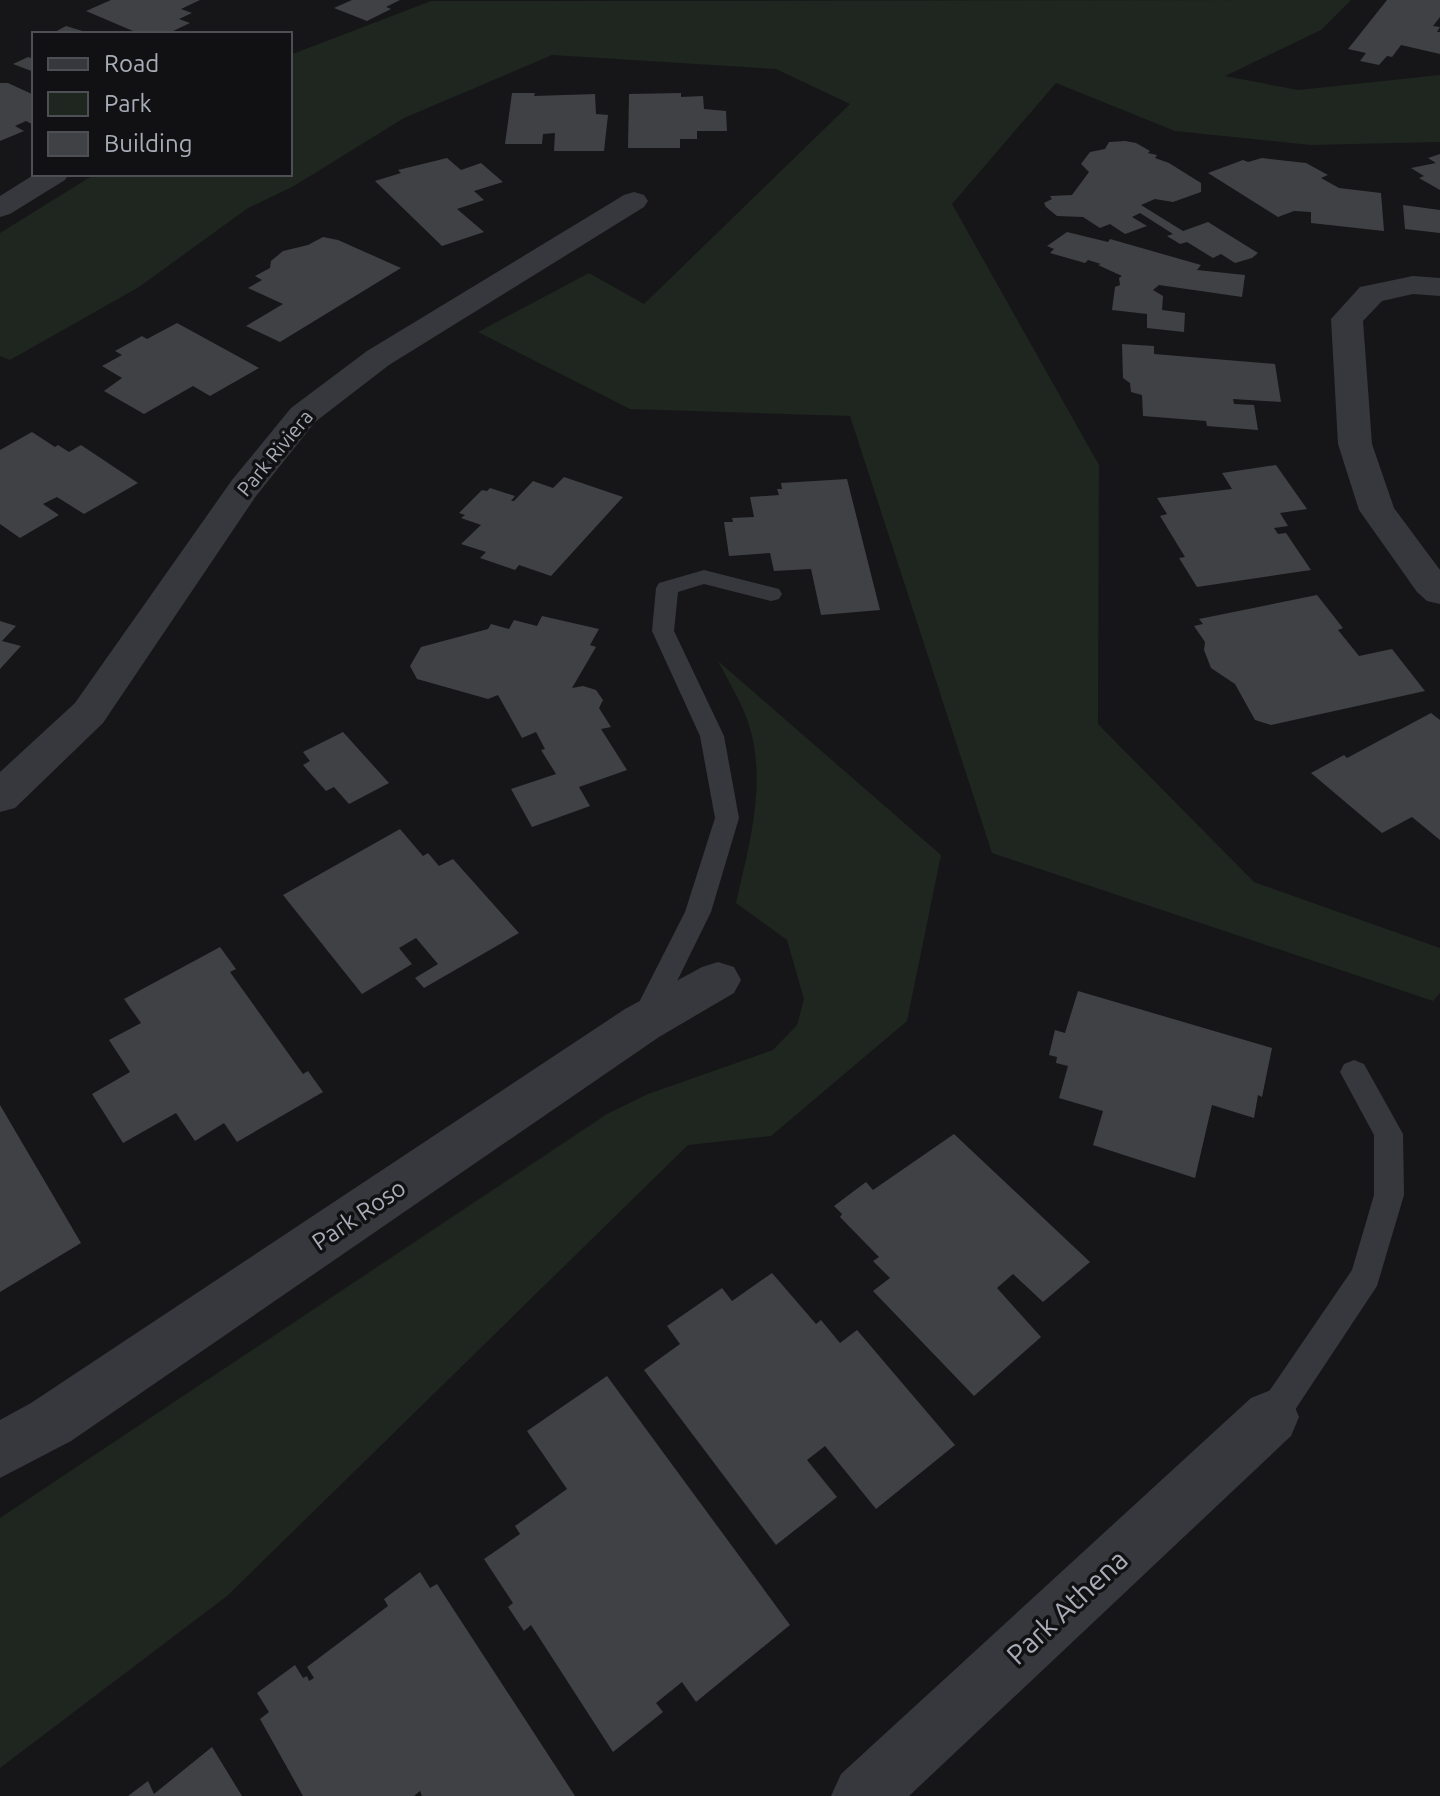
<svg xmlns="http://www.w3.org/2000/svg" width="1440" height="1796" font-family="Ubuntu,sans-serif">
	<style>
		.green { fill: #1e261f }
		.building { fill: #404145 }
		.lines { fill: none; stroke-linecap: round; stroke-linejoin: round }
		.lane { fill: #37383d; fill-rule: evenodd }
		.street { fill: #37383d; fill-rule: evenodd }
		.labels { text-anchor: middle; stroke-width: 7; stroke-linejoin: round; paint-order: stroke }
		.far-street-label { font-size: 20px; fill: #a8adb8; stroke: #111113 }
		.street-label { font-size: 24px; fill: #a8adb8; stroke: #111113 }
		.near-street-label { font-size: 28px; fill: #a8adb8; stroke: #111113 }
	</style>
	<rect width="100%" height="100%" fill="#161618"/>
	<path class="green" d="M 1351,0 L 1321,30 L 1225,76 L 1298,90 L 1440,75 L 1440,142 L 1310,145 L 1175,131 L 1056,83 L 952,204 L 1099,465 L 1098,724 L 1254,882 L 1440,948 L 1440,993 L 1433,1001 L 992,853 L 850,416 L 630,409 L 478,332 L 589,273 L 644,304 L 850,104 L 776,69 L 552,55 L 404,118 L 294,186 L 248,208 L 139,287 L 10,360 L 0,356 L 0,233 L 95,174 L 290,174 L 290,55 L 431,1 Z
		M 718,661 L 941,855 L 907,1021 L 771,1136 L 688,1145 L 227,1596 L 0,1768 L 0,1518 L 607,1114 L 648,1094 L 773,1050 L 797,1025 L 804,999 L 787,940 L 736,903 C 749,846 768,780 748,722 C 741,701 728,681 718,661 Z"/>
	<path class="building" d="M 111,0 L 200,0 L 181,9 L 192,13 L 179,19 L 190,23 L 167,34 L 140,34 L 86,11 Z
		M 352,0 L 400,0 L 386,7 L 391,9 L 367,21 L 334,8 Z
		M 1387,0 L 1440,0 L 1440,17 L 1433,26 L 1440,27 L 1437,32 L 1440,32 L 1440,54 L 1401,45 L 1392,57 L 1387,56 L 1379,65 L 1360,61 L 1366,53 L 1348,49 Z
		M 66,26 L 89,33 L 89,34 L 51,34 Z
		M 28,57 L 34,59 L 34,72 L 13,64 Z
		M 0,83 L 8,83 L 34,95 L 34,125 L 26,121 L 15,126 L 24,131 L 0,141 Z
		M 512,93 L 535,93 L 534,96 L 595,94 L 596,114 L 608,115 L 604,151 L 554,151 L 555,133 L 543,134 L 542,144 L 505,144 Z
		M 681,93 L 681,97 L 703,96 L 704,109 L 726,111 L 727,131 L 697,131 L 697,139 L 680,139 L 680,148 L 628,148 L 629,94 Z
		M 1125,141 L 1136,143 L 1150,151 L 1148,153 L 1157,155 L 1155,158 L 1169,163 L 1201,183 L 1201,192 L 1173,202 L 1155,199 L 1141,205 L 1183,231 L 1208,222 L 1258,253 L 1252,258 L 1235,263 L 1221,254 L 1213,258 L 1187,242 L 1180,244 L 1167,236 L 1173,234 L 1140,213 L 1132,217 L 1147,226 L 1125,234 L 1110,224 L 1100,228 L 1083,217 L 1057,216 L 1046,207 L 1044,203 L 1052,199 L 1050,196 L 1072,195 L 1089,172 L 1081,164 L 1090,152 L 1105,149 L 1109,142 Z
		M 1440,154 L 1440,190 L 1419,178 L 1424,176 L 1411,168 L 1436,163 L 1428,158 Z
		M 447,158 L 461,170 L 481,163 L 503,182 L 474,191 L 484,200 L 457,209 L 484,232 L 442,246 L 375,181 L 401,173 L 398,170 Z
		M 1262,158 L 1306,163 L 1328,175 L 1321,178 L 1339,188 L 1381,193 L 1384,231 L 1311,223 L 1311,212 L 1294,211 L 1278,217 L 1208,173 L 1243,160 L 1248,162 Z
		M 1403,205 L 1440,210 L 1440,233 L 1405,229 Z
		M 1067,232 L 1108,242 L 1110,239 L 1201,265 L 1197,270 L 1245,275 L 1242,297 L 1159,285 L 1153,290 L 1163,296 L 1162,310 L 1185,313 L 1184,332 L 1147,328 L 1147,314 L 1112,310 L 1115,287 L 1120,285 L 1119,278 L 1122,276 L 1098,265 L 1101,264 L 1088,260 L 1085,263 L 1050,253 L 1054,249 L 1047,246 Z
		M 323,237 L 338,240 L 401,268 L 280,342 L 246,326 L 283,304 L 248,288 L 262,280 L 255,276 L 270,268 L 271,261 L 283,251 L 308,245 Z
		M 177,323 L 259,368 L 210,396 L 193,386 L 144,414 L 104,391 L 122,378 L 102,366 L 122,355 L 115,351 L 142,336 L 147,339 Z
		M 1122,344 L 1154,346 L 1154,354 L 1275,364 L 1281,402 L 1233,399 L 1234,404 L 1254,405 L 1258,430 L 1207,426 L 1206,421 L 1143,416 L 1142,395 L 1131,392 L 1130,383 L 1123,378 Z
		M 32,432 L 55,447 L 58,445 L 69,452 L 81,445 L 138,483 L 84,514 L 57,497 L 43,504 L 59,515 L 20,538 L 0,524 L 0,450 Z
		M 1276,465 L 1307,509 L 1280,513 L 1288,526 L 1274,528 L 1278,534 L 1286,533 L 1311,570 L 1197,587 L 1179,558 L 1185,557 L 1160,516 L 1167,514 L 1157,498 L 1232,489 L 1222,473 Z
		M 564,477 L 623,497 L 551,576 L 519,565 L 515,570 L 480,558 L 486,552 L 461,544 L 481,525 L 461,518 L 465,515 L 459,513 L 482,490 L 487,491 L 490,488 L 515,496 L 511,501 L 514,501 L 533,481 L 553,488 Z
		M 847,479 L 880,610 L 821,615 L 811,569 L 774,571 L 770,553 L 729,556 L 724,522 L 733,522 L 732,518 L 754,517 L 750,497 L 779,495 L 777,489 L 782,489 L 781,483 Z
		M 1317,595 L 1343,628 L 1338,630 L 1359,656 L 1392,649 L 1425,691 L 1271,725 L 1255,720 L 1235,684 L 1211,668 L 1204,650 L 1205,642 L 1194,626 L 1203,624 L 1199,619 Z
		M 542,616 L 599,629 L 590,645 L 596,647 L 572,688 L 583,686 L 596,690 L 603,700 L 599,708 L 611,727 L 601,729 L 627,770 L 579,787 L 590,806 L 532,827 L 511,789 L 556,774 L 541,750 L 545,749 L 536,732 L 522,738 L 498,695 L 488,699 L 417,679 L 410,666 L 421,647 L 488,629 L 491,624 L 509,629 L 514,620 L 537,626 Z
		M 0,621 L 16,626 L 2,641 L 21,646 L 0,669 Z
		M 1431,713 L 1440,720 L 1440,840 L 1412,817 L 1382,833 L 1311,773 L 1344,755 L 1347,758 Z
		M 343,732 L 389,783 L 349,804 L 334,787 L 326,791 L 303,765 L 310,761 L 303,752 Z
		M 400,829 L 423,856 L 428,853 L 439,866 L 453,859 L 519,933 L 424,988 L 415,978 L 438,964 L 416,938 L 399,948 L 412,964 L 362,994 L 283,895 Z
		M 220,947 L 236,969 L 230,972 L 303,1074 L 308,1071 L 323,1092 L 237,1142 L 224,1123 L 195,1141 L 176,1113 L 123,1143 L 92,1094 L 130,1072 L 109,1040 L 141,1023 L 124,999 Z
		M 1078,991 L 1272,1048 L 1262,1097 L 1258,1095 L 1254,1118 L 1212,1105 L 1195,1178 L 1093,1145 L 1103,1111 L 1059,1098 L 1068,1066 L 1056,1063 L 1057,1057 L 1049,1055 L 1055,1030 L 1065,1033 Z
		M 0,1105 L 81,1243 L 0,1292 Z
		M 954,1134 L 1090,1262 L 1043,1302 L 1013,1274 L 997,1288 L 1041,1337 L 974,1396 L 873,1291 L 890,1278 L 873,1261 L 879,1257 L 840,1217 L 842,1214 L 834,1206 L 866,1182 L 873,1190 Z
		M 772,1273 L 816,1324 L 821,1320 L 840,1343 L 857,1330 L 955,1445 L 876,1509 L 825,1446 L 807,1460 L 837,1497 L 776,1545 L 644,1370 L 680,1344 L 667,1326 L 722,1288 L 732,1301 Z
		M 607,1376 L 790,1625 L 696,1702 L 682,1682 L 656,1703 L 663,1712 L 613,1752 L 531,1625 L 524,1631 L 508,1607 L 513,1603 L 484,1559 L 520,1534 L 515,1526 L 567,1489 L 527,1431 Z
		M 420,1572 L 430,1588 L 437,1584 L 575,1796 L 422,1796 L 420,1791 L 414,1796 L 303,1796 L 260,1719 L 269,1712 L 257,1693 L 295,1665 L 303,1678 L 307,1676 L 309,1681 L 314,1678 L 307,1667 L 388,1606 L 384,1599 Z
		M 212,1747 L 242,1796 L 128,1796 L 148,1781 L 154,1794 Z"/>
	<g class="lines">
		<path class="lane" d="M 704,570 L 779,589 L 782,594 L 779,599 L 771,601 L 704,584 L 678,592 L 674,631 L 724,736 L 739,818 L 711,912 L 653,1030 L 643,1033 L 633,1030 L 629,1022 L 685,912 L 715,818 L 700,736 L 652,631 L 656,588 L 659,583 Z
			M 1354,1060 L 1364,1064 L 1403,1134 L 1404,1195 L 1377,1286 L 1283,1428 L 1271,1433 L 1259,1428 L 1255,1417 L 1259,1406 L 1352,1270 L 1374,1195 L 1374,1135 L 1340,1072 L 1344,1064 Z"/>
		<path class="street" d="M 35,174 L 69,174 L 65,180 L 10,214 L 0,217 L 0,196 Z
			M 634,192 L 644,195 L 648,201 L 644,207 L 389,365 L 315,422 L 256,496 L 103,723 L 15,808 L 0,812 L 0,772 L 75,703 L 232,480 L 291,408 L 367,351 L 624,195 Z
			M 1413,276 L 1440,278 L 1440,296 L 1413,294 L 1382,301 L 1363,321 L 1372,444 L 1394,508 L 1440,570 L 1440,604 L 1427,601 L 1417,592 L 1359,510 L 1338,444 L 1331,319 L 1360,287 Z
			M 718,962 L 734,967 L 741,980 L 734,993 L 659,1037 L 71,1441 L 0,1478 L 0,1420 L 31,1403 L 625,1009 L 702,967 Z
			M 1271,1390 L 1291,1398 L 1299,1417 L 1291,1436 L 909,1796 L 831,1796 L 841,1774 L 1251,1398 Z"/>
	</g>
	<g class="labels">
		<g class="far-street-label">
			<text transform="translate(275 453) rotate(-50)" y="7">Park Riviera</text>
		</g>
		<g class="street-label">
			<text transform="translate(359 1215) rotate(-34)" y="8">Park Roso</text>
		</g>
		<g class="near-street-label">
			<text transform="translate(1067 1607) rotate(-43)" y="10">Park Athena</text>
		</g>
	</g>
	<rect x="32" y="32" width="260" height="144" fill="#111113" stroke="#4d4f55" stroke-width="2"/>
	<rect x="48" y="58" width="40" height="12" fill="#37383d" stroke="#4d4f55" stroke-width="2"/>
	<text x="104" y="72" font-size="24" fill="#a8adb8">Road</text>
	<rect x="48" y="92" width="40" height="24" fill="#1e261f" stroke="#4d4f55" stroke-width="2"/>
	<text x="104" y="112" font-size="24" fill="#a8adb8">Park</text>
	<rect x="48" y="132" width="40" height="24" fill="#404145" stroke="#4d4f55" stroke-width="2"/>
	<text x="104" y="152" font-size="24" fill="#a8adb8">Building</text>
</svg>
